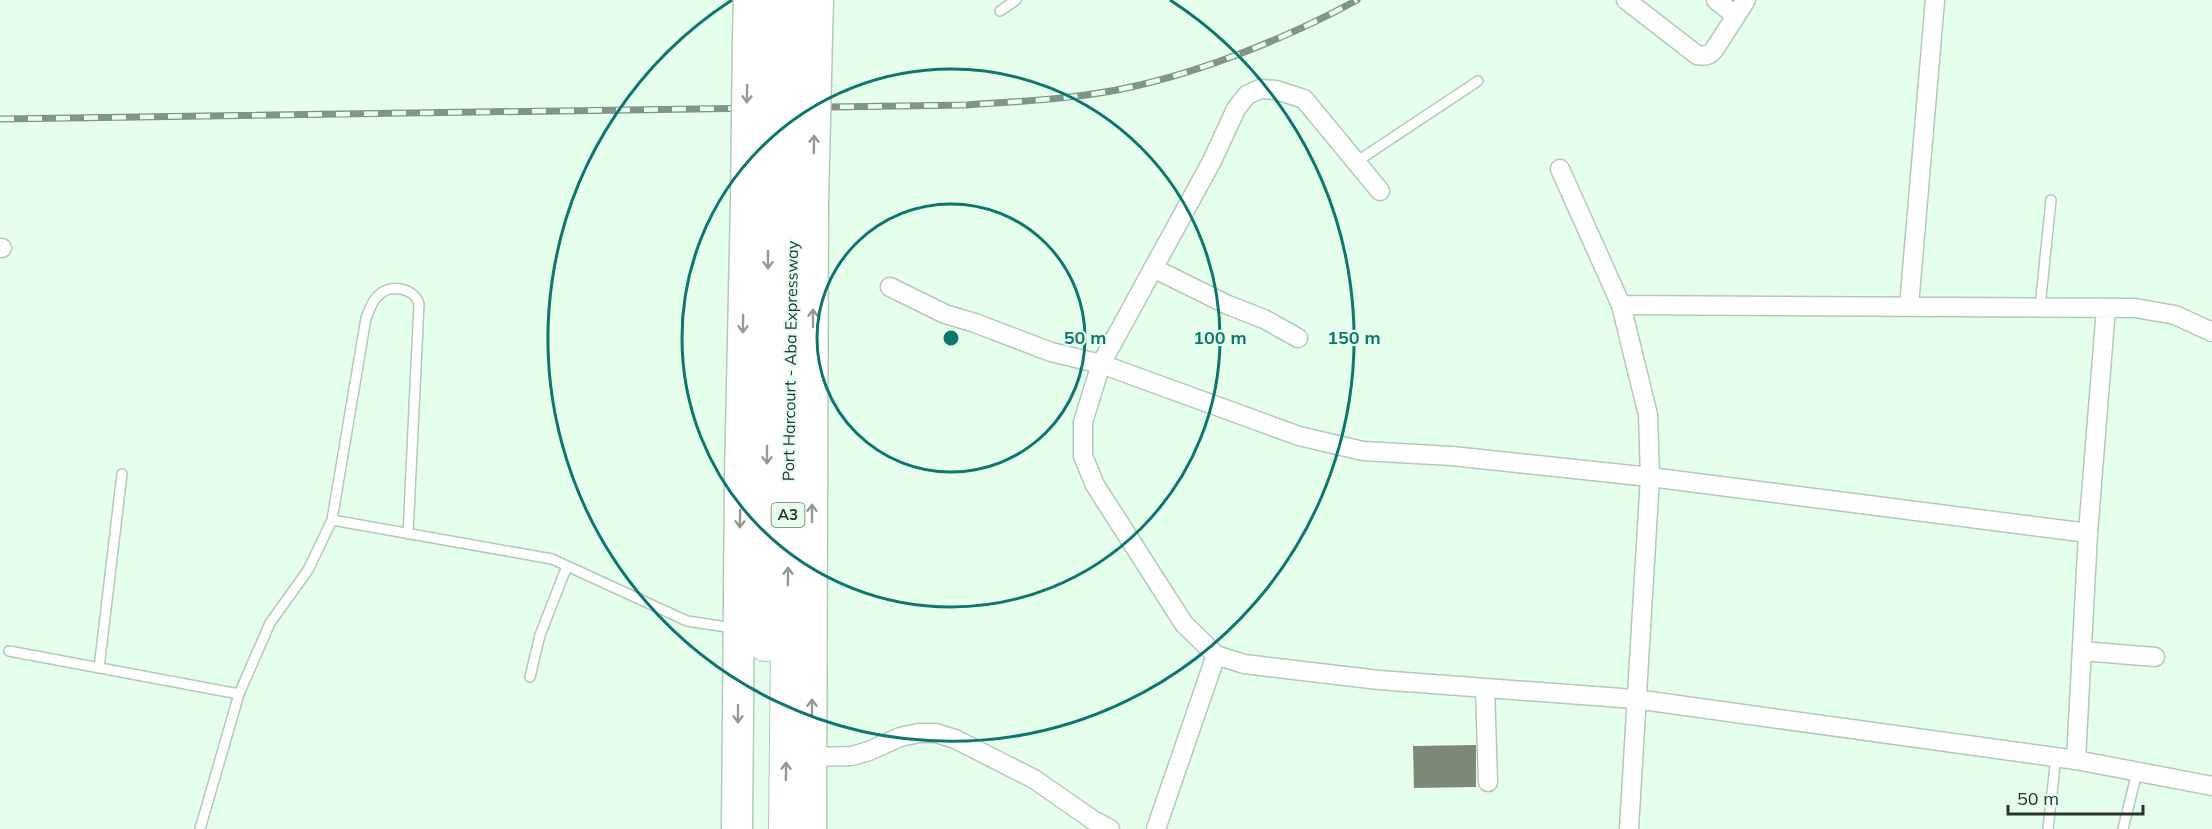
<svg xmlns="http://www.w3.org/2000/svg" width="2212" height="829" font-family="Mulish,sans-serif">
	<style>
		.building { fill: #7d8974 }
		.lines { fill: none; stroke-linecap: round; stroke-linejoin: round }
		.service-casing { stroke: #b2c9b8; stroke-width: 12 }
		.minor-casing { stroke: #b2c9b8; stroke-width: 21 }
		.primary-casing { stroke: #b2c9b8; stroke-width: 33 }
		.trunk-casing { stroke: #b2c9b8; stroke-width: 34 }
		.service { stroke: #fff; stroke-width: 9 }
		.minor { stroke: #fff; stroke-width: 18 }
		.primary { stroke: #fff; stroke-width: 30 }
		.trunk { stroke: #fff; stroke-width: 32 }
		.rail-casing { stroke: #829387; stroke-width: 7 }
		.rail { stroke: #e6ffed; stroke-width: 4.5; stroke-dasharray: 14; stroke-linecap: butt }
		.primary-bridge-casing { stroke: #b2c9b8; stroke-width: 33; stroke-linecap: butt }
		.trunk-bridge-casing { stroke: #b2c9b8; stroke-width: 34; stroke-linecap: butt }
		.primary-bridge { stroke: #fff; stroke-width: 30 }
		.trunk-bridge { stroke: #fff; stroke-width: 32 }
		.oneway { stroke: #949996 }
		.ring { fill: none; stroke: #0f766e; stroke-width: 3 }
		.labels { text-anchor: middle; stroke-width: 4.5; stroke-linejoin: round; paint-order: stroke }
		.shield { fill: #e6ffed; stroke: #627066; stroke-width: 1.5 }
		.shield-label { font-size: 15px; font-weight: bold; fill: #29332c }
		.street-label { font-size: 16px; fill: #29332c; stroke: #e6ffed }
		.centre { fill: #0f766e; stroke: #e6ffed; stroke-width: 3 }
		.ring-label { font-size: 18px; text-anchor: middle; font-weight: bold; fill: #0f766e; stroke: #e6ffed; stroke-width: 4.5; stroke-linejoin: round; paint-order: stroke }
	</style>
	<rect width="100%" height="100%" fill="#e6ffed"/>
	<path class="building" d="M 1476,745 L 1476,787 L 1414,788 L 1413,746 Z"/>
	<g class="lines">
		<defs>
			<path id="service" d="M 1000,11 L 1016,0
				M 1356,162 L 1478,81
				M 2040,307 L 2051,200
				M 332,520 L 552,559 L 687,621 L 733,628
				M 9,651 L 239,694
				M 99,668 L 122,474
				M 530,677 L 540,635 L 567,566
				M 200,829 L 239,694 L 270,623 L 308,570 L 332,520 L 366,318 C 369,311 372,301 378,296 C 389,283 415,288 419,304 L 408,534
				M 2048,829 L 2056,757
				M 2123,829 L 2137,772"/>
			<path id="minor" d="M 1626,0 L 1697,55 C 1705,56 1709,56 1714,50 L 1746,0
				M 1716,0 L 1736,16
				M 1560,169 L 1621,305 L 1648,415 L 1650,477 L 1629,829
				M 1380,191 L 1304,99 L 1276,90 L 1260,89 L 1247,95 L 1236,109 L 1212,161 L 1101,364 L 1083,422 L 1083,456 L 1095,485 L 1184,624 L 1216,655 L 1244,664 L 1379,680 L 1635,699 L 2076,760 L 2212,786
				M 0,248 L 2,248
				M 1153,268 L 1228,305 L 1264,319 L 1298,338
				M 890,287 L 945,314 L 975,323 L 1051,352 L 1101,364 L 1299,436 L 1363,451 L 1452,456 L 1650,477 L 2088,533
				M 1621,305 L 2135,308 L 2175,315 L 2212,332
				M 1909,306 L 1935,0
				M 2082,651 L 2155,657
				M 1485,688 L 1488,782
				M 812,757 L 852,756 L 869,751 L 900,737 L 919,733 L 936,733 L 955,739 L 1034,779 L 1093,820 L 1110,829
				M 2076,760 L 2088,533 L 2106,308
				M 1156,829 L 1216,655"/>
			<path id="primary" d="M 748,36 L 749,0
				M 817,36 L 818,0
				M 737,829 L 740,477 L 746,202
				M 811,829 L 813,202"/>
			<path id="trunk" d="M 770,37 L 771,0
				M 794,38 L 795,0
				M 765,645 L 768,202
				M 785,829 L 792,201"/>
		</defs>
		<use href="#service" class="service-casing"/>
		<use href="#minor" class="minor-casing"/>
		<use href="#primary" class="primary-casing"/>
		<use href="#trunk" class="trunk-casing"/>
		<use href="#service" class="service"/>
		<use href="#minor" class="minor"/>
		<use href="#primary" class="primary"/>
		<use href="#trunk" class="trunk"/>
		<defs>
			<path id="rail" d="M 0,119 L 967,105 C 1022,101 1078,99 1131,87 C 1204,71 1292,36 1357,0"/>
		</defs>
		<use href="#rail" class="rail-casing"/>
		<use href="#rail" class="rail"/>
		<defs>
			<path id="primary-bridge" d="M 746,202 L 748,36
				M 813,202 L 817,36"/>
			<path id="trunk-bridge" d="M 792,201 L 794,38
				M 768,202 L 770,37"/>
		</defs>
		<use href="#primary-bridge" class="primary-bridge-casing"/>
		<use href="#trunk-bridge" class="trunk-bridge-casing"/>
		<use href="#primary-bridge" class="primary-bridge"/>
		<use href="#trunk-bridge" class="trunk-bridge"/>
	</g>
	<defs><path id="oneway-shaft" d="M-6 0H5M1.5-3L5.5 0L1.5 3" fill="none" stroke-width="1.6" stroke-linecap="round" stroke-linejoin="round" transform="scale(1.5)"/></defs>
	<g class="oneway">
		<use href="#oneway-shaft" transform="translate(747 94) rotate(91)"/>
		<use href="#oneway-shaft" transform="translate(814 144) rotate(-89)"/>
		<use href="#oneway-shaft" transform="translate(768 260) rotate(90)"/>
		<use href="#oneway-shaft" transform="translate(813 318) rotate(-90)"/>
		<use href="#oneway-shaft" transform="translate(743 324) rotate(91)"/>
		<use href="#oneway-shaft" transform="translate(767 455) rotate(90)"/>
		<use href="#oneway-shaft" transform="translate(812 513) rotate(-90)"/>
		<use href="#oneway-shaft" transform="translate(740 519) rotate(91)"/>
		<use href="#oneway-shaft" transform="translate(788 576) rotate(-89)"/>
		<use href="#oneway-shaft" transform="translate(812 708) rotate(-90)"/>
		<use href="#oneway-shaft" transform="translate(738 714) rotate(90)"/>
		<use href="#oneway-shaft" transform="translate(786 771) rotate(-89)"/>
	</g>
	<g class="ring">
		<circle cx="951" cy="338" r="134"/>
		<circle cx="951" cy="338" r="269"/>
		<path d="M1170 0A403 403 0 1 1 732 0"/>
	</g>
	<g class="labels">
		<rect class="shield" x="771.5" y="503" width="33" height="24" rx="4.5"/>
		<g class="shield-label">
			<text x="788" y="520">A3</text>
		</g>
		<g class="street-label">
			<text transform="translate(790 361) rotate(-89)" y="6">Port Harcourt - Aba Expressway</text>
		</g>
	</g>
	<circle cx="951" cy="338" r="9" class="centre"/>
	<g class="ring-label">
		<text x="1085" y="344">50 m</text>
		<text x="1220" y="344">100 m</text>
		<text x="1354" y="344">150 m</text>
	</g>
	<path d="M2008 805v9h135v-9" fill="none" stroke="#29332c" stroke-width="3"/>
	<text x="2017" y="805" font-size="18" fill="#29332c" stroke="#e6ffed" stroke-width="4.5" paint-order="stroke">50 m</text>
</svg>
